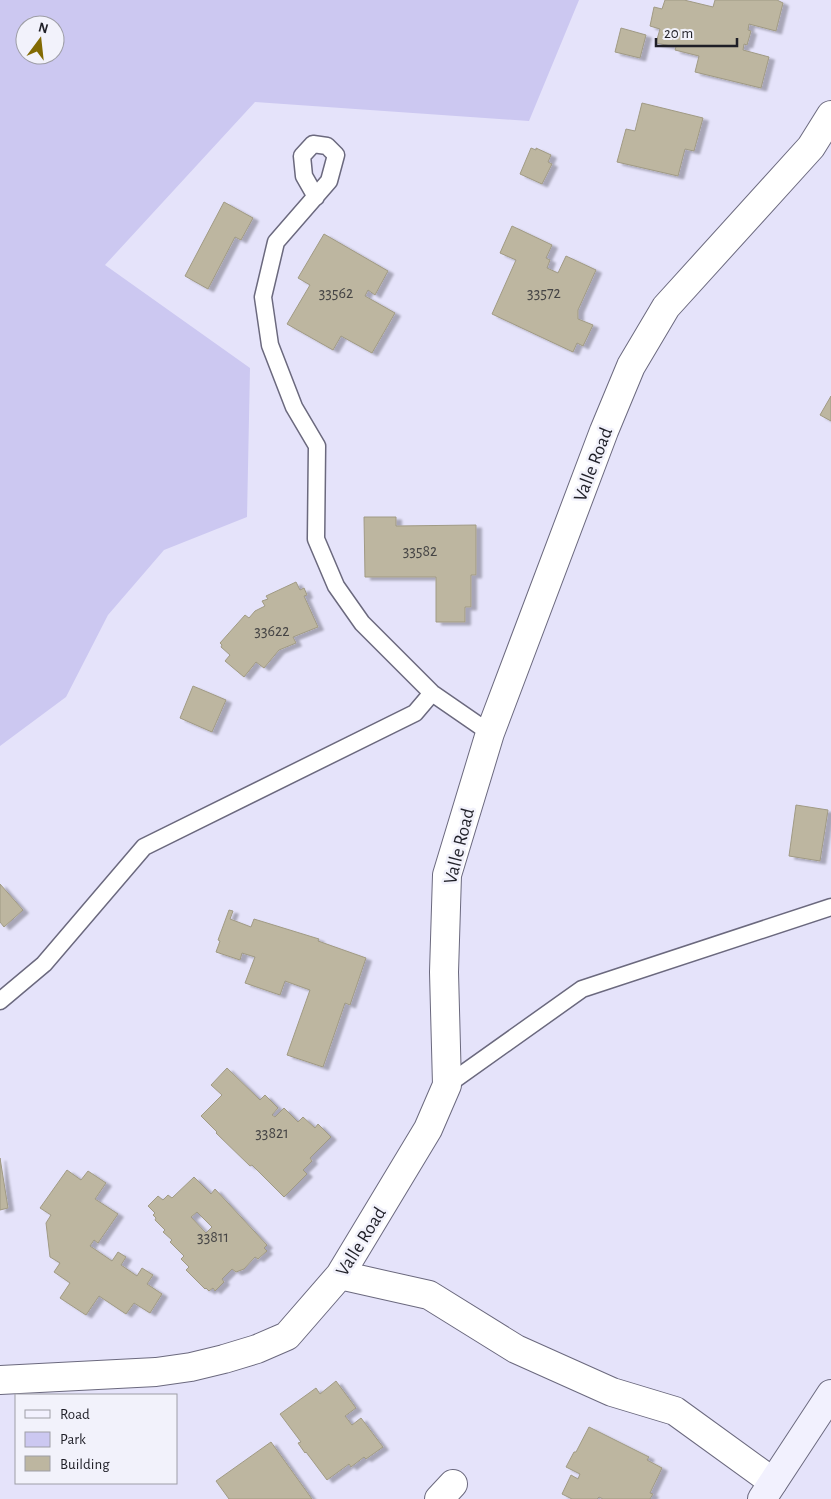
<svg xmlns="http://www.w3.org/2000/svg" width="831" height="1499" font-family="'Alegreya Sans',sans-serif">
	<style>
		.green { fill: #ccc8f1; fill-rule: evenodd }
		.building { fill: #bdb6a0; stroke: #a09a84; fill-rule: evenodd; filter: url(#shadow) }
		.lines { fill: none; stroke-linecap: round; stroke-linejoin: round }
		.lane-casing { stroke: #6b697e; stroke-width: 19 }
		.street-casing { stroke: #6b697e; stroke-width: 30 }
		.secondary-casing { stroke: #6b697e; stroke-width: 30 }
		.lane { stroke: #fff; stroke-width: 16 }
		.street { stroke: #fff; stroke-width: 28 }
		.secondary { stroke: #f2f1fe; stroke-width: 28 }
		.labels { text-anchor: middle; stroke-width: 5; stroke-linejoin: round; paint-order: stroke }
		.number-label { font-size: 16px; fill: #464545 }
		.street-label { font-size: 19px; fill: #1f1f27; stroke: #f2f2fb }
	</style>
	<defs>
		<filter id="shadow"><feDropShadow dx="5.5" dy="3" stdDeviation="1" flood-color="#0004"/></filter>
	</defs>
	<rect width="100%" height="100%" fill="#e5e3fa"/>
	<path class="green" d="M 0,0 L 579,0 L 529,121 L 255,102 L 105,265 L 250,368 L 247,517 L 164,550 L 108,615 L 66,697 L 0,746 ZM 25,25 L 55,25 L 55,55 L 25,55 Z"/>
	<path class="building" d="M 665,0 L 684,0 L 713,7 L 715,0 L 777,0 L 783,3 L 776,31 L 749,24 L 748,30 L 751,31 L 747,45 L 744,44 L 743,50 L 769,57 L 761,88 L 695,72 L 699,56 L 675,50 L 676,47 L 656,43 L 660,29 L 650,26 L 654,7 L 662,9 Z
		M 621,28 L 646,35 L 640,58 L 615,52 Z
		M 642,103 L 703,118 L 694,151 L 685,149 L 678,176 L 617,162 L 626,129 L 635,131 Z
		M 531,148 L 536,150 L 536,148 L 551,155 L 548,162 L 552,164 L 542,184 L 520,174 Z
		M 224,202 L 253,218 L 241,240 L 235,237 L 208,289 L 185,276 Z
		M 512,226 L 552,245 L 546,258 L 550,260 L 547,268 L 558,273 L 566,256 L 596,270 L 578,310 L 578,319 L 593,325 L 583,346 L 577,343 L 573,352 L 492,314 L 516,260 L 500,253 Z
		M 324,234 L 388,271 L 375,295 L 368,290 L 365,296 L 395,313 L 372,353 L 341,336 L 333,350 L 287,324 L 310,285 L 298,278 Z
		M 831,396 L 831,421 L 820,415 Z
		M 364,517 L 396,517 L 396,526 L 476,525 L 476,575 L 471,575 L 471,607 L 465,607 L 465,622 L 436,622 L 436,577 L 365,577 Z
		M 296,582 L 300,590 L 304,588 L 307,595 L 304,596 L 318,627 L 293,637 L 296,643 L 279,650 L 264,668 L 256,662 L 244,677 L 225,661 L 230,655 L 221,647 L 222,645 L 220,643 L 245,615 L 249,618 L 255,611 L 265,606 L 262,601 L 268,599 L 266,596 Z
		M 193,686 L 226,700 L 212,732 L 180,718 Z
		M 796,805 L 828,810 L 820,861 L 789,856 Z
		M 0,884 L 23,910 L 4,927 L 0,922 Z
		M 229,910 L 233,911 L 230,919 L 251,927 L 254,919 L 319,939 L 318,941 L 366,958 L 350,1005 L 345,1003 L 323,1067 L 287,1055 L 310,990 L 285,981 L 280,995 L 245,983 L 255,957 L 242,953 L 240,960 L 216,952 L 220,941 L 218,940 Z
		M 227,1068 L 260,1100 L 265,1095 L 278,1108 L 272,1115 L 275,1117 L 284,1108 L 298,1122 L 303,1117 L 315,1128 L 318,1124 L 331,1137 L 310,1158 L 312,1161 L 303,1170 L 307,1174 L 284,1197 L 252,1165 L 250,1166 L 216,1133 L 217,1132 L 201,1116 L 222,1095 L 211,1085 Z
		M 0,1158 L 8,1208 L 0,1210 Z
		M 67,1170 L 81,1180 L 88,1171 L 106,1183 L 95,1199 L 118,1214 L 98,1243 L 94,1240 L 90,1246 L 112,1261 L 118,1252 L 126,1257 L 121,1265 L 137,1276 L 142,1268 L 153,1275 L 147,1284 L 162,1294 L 150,1313 L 134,1303 L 126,1314 L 99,1296 L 86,1315 L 60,1298 L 70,1283 L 54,1272 L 60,1263 L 50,1257 L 46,1223 L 51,1215 L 40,1208 Z
		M 194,1177 L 211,1194 L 215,1189 L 267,1245 L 264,1248 L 267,1251 L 258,1259 L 255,1257 L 244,1269 L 236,1272 L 232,1269 L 222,1279 L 224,1282 L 215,1291 L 213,1288 L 209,1291 L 206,1288 L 205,1289 L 186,1270 L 189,1267 L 181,1259 L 184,1256 L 170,1242 L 172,1240 L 163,1232 L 165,1230 L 155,1220 L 156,1218 L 153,1215 L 155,1213 L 148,1206 L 158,1196 L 163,1200 L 168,1195 L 172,1198 ZM 197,1212 L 212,1227 L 206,1233 L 191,1217 Z
		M 336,1381 L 356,1408 L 345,1416 L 352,1425 L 361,1418 L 383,1447 L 366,1459 L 364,1457 L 351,1467 L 349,1464 L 327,1480 L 306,1452 L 305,1453 L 298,1443 L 301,1442 L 280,1414 L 316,1388 L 320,1394 Z
		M 589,1427 L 649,1457 L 647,1460 L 662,1468 L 650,1493 L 653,1494 L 650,1499 L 603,1499 L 599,1497 L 597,1499 L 572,1499 L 562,1494 L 571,1475 L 578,1479 L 580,1474 L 566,1467 L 574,1452 L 576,1452 Z
		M 271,1442 L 312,1499 L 229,1499 L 216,1481 Z"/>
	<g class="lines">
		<defs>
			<path id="lane" d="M 316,197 L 304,176 L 302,156 L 313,144 L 327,146 L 336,155 L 329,181 L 276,242 L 263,297 L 270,345 L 294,407 L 317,446 L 316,539 L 336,586 L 362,623 L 432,693 L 490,733
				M 0,1001 L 44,964 L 144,847 L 415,713 L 432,693
				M 447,1085 L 582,989 L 831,907"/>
			<path id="street" d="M 340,1275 L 429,1295 L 516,1349 L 612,1392 L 675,1411 L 773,1482
				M 0,1380 L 156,1372 L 191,1367 L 224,1359 L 257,1349 L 287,1336 L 340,1275 L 428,1129 L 447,1085 L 444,972 L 447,875 L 490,733 L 604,431 L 631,366 L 666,307 L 811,147 L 831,115
				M 439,1499 L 453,1484"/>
			<path id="secondary" d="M 762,1499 L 831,1394"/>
		</defs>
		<use href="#lane" class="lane-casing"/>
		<use href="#street" class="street-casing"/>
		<use href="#secondary" class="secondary-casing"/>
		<use href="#lane" class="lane"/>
		<use href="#street" class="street"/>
		<use href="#secondary" class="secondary"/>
	</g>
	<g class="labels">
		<g class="number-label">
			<text x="336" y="298">33562</text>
			<text x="544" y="298">33572</text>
			<text x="420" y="556">33582</text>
			<text x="272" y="636">33622</text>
			<text x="272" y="1138">33821</text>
			<text x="213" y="1242">33811</text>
		</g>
		<g class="street-label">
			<text transform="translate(592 464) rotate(-69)" y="7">Valle Road</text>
			<text transform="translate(458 846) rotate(-76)" y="7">Valle Road</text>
			<text transform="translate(360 1241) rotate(-58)" y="7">Valle Road</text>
		</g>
	</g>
	<rect x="15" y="1394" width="162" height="90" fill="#f2f2fb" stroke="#9e9ea6"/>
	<rect x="25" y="1410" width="25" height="8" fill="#f2f1fe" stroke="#9e9ea6"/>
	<text x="60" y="1419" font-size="15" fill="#1f1f27">Road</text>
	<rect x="25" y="1432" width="25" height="15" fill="#ccc8f1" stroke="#9e9ea6"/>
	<text x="60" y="1444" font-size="15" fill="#1f1f27">Park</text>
	<rect x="25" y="1456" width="25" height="15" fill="#bdb6a0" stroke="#9e9ea6"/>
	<text x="60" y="1469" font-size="15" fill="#1f1f27">Building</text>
	<g transform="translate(40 40) rotate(15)"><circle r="24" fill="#f2f2fb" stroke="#9e9ea6"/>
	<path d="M0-4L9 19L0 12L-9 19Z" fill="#826a03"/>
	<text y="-8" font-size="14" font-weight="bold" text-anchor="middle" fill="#1f1f27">N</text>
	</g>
	<path d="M656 38v8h81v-8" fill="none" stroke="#1f1f27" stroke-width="2.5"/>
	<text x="664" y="38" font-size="15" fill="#1f1f27" stroke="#f2f2fb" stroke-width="4" paint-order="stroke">20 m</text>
</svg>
